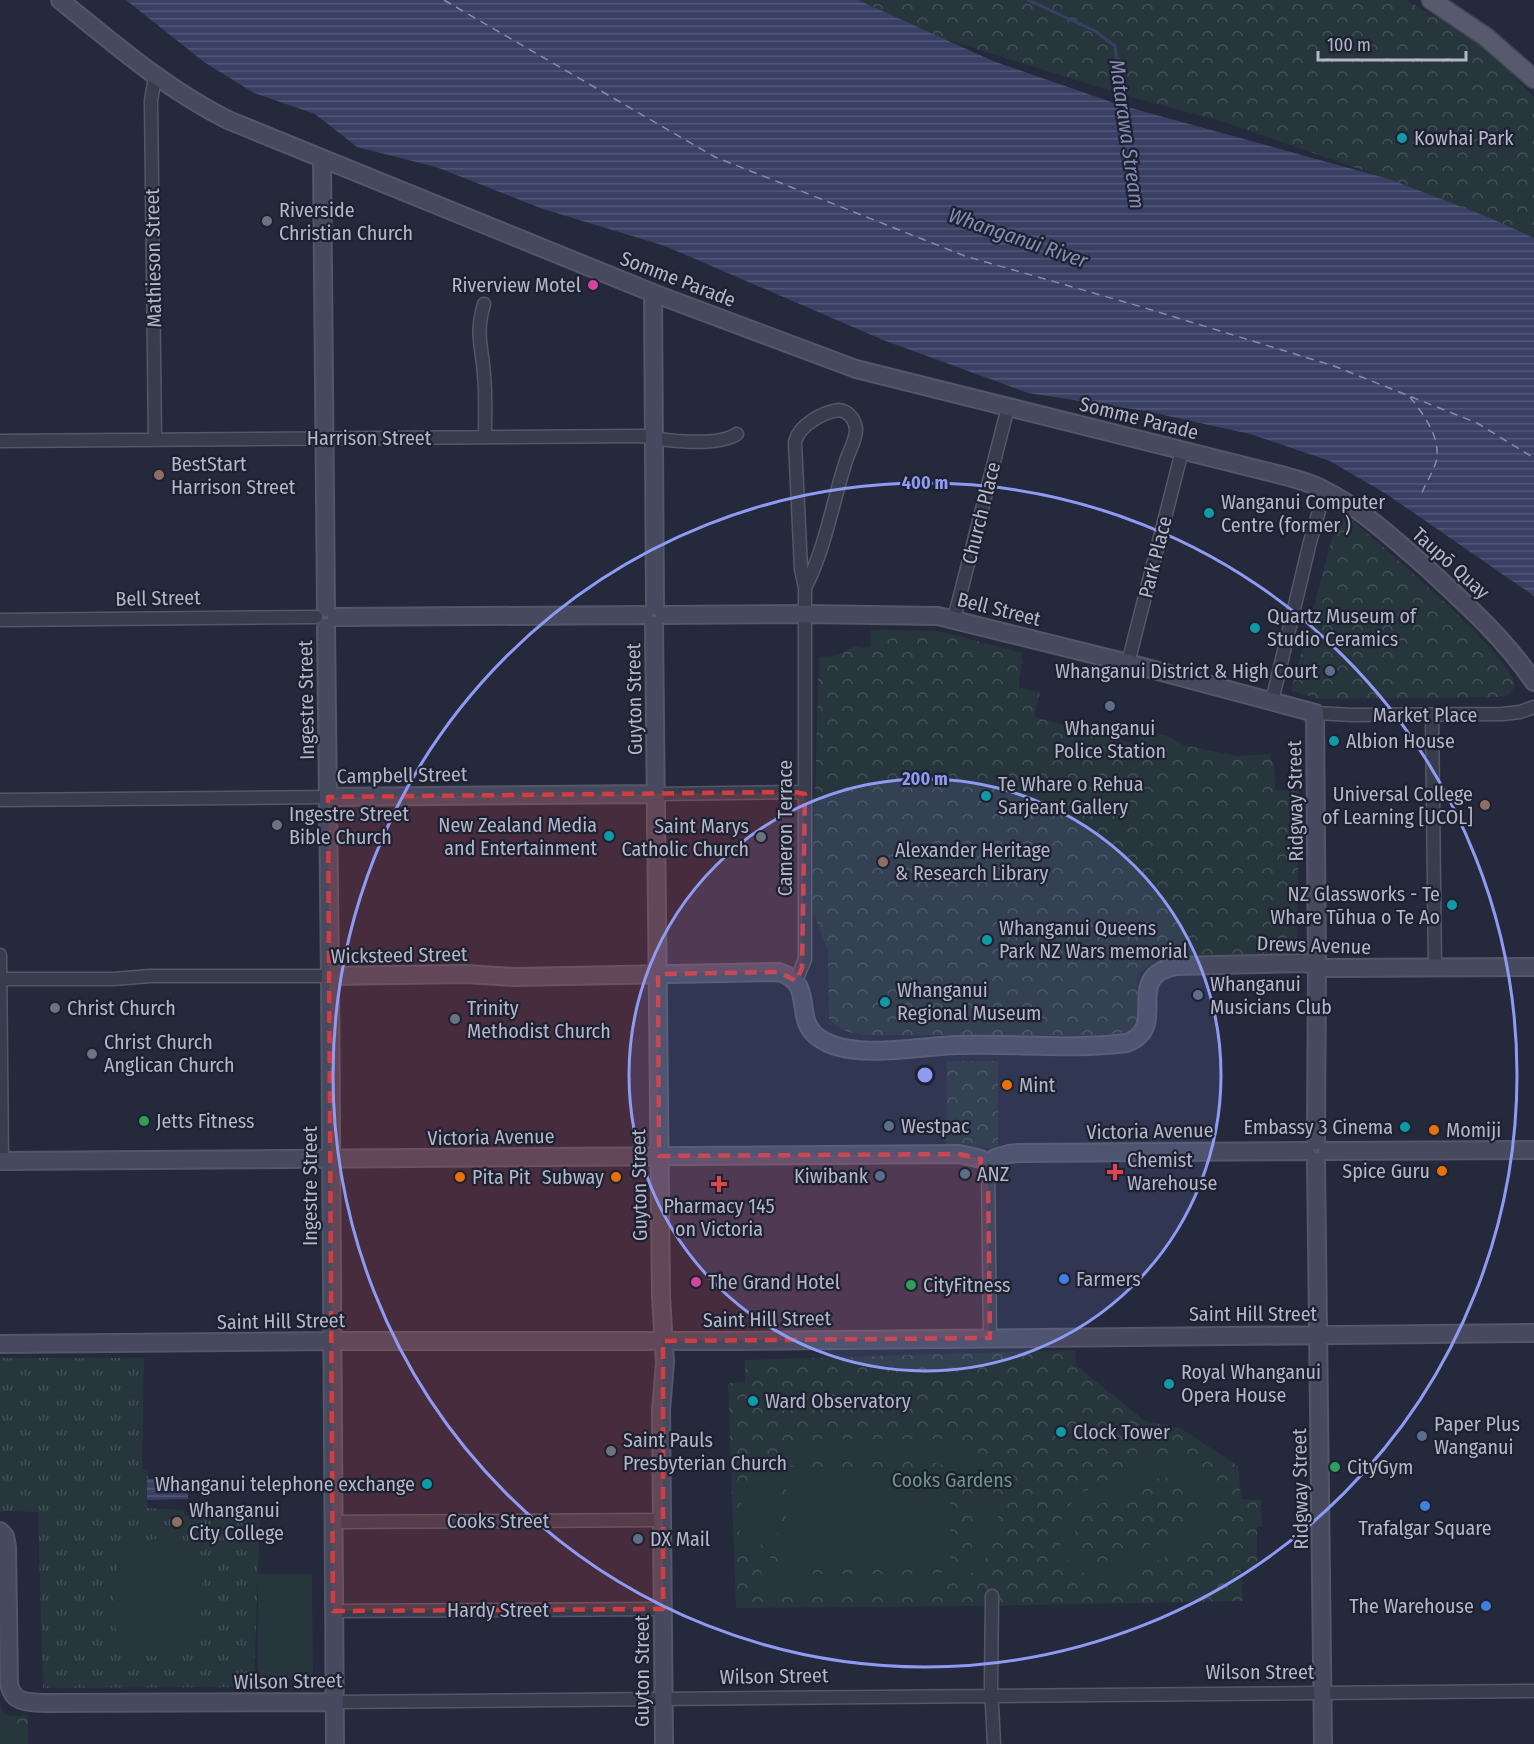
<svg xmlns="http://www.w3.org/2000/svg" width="1534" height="1744" font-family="'Fira Sans Condensed',sans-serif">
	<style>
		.grass { fill: url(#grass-tufts) }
		.park { fill: url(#park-crowns) }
		.pitch { fill: #27353d; fill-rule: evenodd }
		.water { fill: url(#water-rules) }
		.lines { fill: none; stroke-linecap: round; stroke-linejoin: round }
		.stream { stroke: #394063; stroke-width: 3 }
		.ferry { stroke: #858cb2; stroke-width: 1.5; stroke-dasharray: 8 6; stroke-linecap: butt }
		.street-casing { stroke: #545767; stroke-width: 15 }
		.secondary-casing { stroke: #545767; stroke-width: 20 }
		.primary-casing { stroke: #424555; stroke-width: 21 }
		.street { stroke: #393c4c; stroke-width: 12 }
		.secondary { stroke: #474a5f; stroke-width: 16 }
		.primary { stroke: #575a6c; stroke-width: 18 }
		.marked { fill: #d13d40; fill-opacity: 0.2; stroke: #d13d40; stroke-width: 4.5; stroke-dasharray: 12 8; stroke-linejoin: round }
		.ring { fill: none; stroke: #8e9bf3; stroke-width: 3 }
		.culture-dot { fill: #0f9aa8; stroke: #1e2131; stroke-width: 2 }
		.worship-dot { fill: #6b7280; stroke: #1e2131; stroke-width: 2 }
		.hotel-dot { fill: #d1479c; stroke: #1e2131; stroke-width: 2 }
		.education-dot { fill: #8d6e63; stroke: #1e2131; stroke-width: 2 }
		.service-dot { fill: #5c6f8a; stroke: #1e2131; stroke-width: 2 }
		.food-dot { fill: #e8710a; stroke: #1e2131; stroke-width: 2 }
		.leisure-dot { fill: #2e9e5b; stroke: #1e2131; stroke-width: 2 }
		.health-dot { fill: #e0444e; stroke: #1e2131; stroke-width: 2 }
		.shop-dot { fill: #3f7fe0; stroke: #1e2131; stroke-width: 2 }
		.labels { text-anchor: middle; stroke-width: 4.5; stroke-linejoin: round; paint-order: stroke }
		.poi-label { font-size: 20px; fill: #b4b7c8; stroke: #1e2131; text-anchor: start }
		.street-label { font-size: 20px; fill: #b4b7c8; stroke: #1e2131 }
		.park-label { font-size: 20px; fill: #6d9781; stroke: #1e2131 }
		.water-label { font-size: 21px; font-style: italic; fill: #858cb2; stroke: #1e2131 }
		.centre { fill: #8e9bf3; stroke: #1e2131; stroke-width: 3 }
		.ring-label { font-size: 18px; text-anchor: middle; font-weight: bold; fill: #8e9bf3; stroke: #1e2131; stroke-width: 4.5; stroke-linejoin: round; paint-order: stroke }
	</style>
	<defs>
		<pattern id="grass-tufts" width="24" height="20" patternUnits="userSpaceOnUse" patternTransform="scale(1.5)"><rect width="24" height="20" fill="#27353d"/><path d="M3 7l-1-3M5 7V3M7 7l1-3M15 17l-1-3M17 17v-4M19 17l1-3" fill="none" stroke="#445058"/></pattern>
		<pattern id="park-crowns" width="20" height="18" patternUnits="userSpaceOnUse" patternTransform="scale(1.5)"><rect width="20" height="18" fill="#27353d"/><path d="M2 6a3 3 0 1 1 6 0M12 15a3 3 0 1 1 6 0" fill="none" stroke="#445058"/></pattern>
		<pattern id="water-rules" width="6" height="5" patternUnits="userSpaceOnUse" patternTransform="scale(1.5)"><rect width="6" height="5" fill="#394063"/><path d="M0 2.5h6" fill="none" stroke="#535978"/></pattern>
	</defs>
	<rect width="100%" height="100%" fill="#25293c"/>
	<path class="grass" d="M 0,1358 L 144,1358 L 142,1469 L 148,1470 L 147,1508 L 184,1510 L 184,1515 L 260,1516 L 254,1687 L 43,1688 L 38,1512 L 0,1511 Z"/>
	<path class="park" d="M 836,0 L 1406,0 L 1484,45 L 1534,97 L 1534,243 L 1413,188 L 1221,121 L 1131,97 L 909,28 Z
		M 1342,519 L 1352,520 C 1382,547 1512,654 1515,686 L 1509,695 L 1504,697 L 1320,699 L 1291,691 L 1336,524 Z
		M 871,630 L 938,631 L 1023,653 L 1021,659 L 1023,661 L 1019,678 L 1019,688 L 1040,692 L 1034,717 L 1136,744 L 1141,731 L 1168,736 L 1183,745 L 1237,756 L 1270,754 L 1272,762 L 1274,762 L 1275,790 L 1299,790 L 1297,958 L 1213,956 L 1154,962 L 1140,972 L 1137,978 L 1138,1023 L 1132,1032 L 1121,1036 L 868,1035 C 851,1034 840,1031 829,1019 L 828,951 L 813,912 L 812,889 L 819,657 L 834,656 L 856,646 L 863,648 L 870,647 Z
		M 947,1061 L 998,1061 L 998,1148 L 946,1148 Z
		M 1075,1350 L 1076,1365 L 1145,1421 L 1180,1428 L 1238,1466 L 1241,1499 L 1261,1500 L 1262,1527 L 1257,1527 L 1257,1569 L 1241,1569 L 1243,1601 L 977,1606 L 736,1608 L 728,1383 L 745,1382 L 745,1360 Z
		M 0,1699 C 1,1721 10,1716 28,1715 L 28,1744 L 0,1744 Z"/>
	<path class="pitch" d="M 818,1439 L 944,1439 L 944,1446 L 818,1446 Z
		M 978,1447 C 978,1453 976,1460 977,1466 C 978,1471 984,1476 988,1481 C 992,1488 995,1495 996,1503 C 1007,1550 972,1585 928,1589 L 761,1590 C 761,1584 763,1576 761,1571 C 760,1567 755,1564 753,1560 C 748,1554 745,1547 742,1540 C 729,1495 760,1455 804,1448 ZM 810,1462 L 931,1462 C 971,1469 975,1487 975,1524 L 950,1522 L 950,1468 L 786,1469 L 786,1508 L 778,1508 L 779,1472 L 789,1466 ZM 778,1514 L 786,1515 L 786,1540 L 771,1547 L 786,1550 L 787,1569 L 951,1568 L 951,1528 L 975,1530 C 976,1555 959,1567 938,1574 L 801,1574 L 783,1568 L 775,1563 L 762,1548 L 757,1536 L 777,1536 Z
		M 1162,1459 C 1185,1460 1204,1467 1212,1491 C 1227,1533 1181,1551 1152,1563 C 1142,1567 1132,1572 1122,1576 C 1095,1584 1067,1571 1060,1544 C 1054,1523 1068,1504 1083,1492 L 1150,1460 ZM 1169,1477 C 1189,1481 1207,1500 1192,1520 C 1182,1533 1112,1564 1096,1562 C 1087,1561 1080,1553 1077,1544 C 1072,1531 1077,1522 1086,1511 L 1150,1480 Z
		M 155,1539 C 195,1539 205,1566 202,1601 C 200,1631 190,1658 154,1656 C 142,1655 130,1649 122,1639 C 112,1627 113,1615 114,1600 C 115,1569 119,1545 155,1539 Z
		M 258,1574 L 312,1574 L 313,1680 L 258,1681 Z
		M 1,1724 L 20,1724 L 20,1744 L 1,1744 Z"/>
	<path class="water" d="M 126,0 L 858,0 L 993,61 L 1120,105 L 1389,179 L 1488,217 L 1534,238 L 1534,596 L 1388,495 L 1330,461 L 1250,434 L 1145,411 L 1028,393 L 883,340 L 665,246 L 543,209 L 436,167 L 357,147 L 315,114 L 254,93 L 204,62 Z
		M 188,1478 L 188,1499 L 147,1500 L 147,1479 Z"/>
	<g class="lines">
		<path class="stream" d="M 1028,0 L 1095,31 L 1115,46 L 1121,107"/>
		<path class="ferry" d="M 444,0 L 715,157 L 965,256 L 1142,307 L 1334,366 L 1477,423 L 1534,458
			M 1410,397 C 1423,414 1442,438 1436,462 C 1432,474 1425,485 1420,497"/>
		<defs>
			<path id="street" d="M 155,77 L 151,101 L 155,440
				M 484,304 C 475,335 482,345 484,375 C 486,395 485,416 485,437
				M 839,410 C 848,411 855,419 856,429 C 856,442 848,452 845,464 C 832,505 825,549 805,588 L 801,569 L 795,442 C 799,425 823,412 839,410 Z
				M 0,441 L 643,436 C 665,441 717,447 737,434
				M 954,619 L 1008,407
				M 0,620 L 316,617
				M 1128,663 L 1182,451
				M 1272,701 L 1310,542 L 1325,490
				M 1315,713 L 1353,715 L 1503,714 L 1520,712 L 1534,707
				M 1432,715 L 1435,968
				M 656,794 L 795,792 L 805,794
				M 0,800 L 328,797
				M 0,955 L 2,1161
				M 0,979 L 113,979 L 151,976 L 330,976
				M 796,981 L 805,959 L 805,588
				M 988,1168 L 990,1338
				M 333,1522 L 662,1520
				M 992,1596 L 991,1685 L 994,1744
				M 333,1611 L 663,1609
				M 334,1702 L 1534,1691"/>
			<path id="secondary" d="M 60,0 C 114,44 166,89 228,120 L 653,293 L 856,369 L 1285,476 C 1299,480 1312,483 1324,490 C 1362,509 1395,540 1427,568 C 1466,604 1504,638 1534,682
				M 322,160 L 326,608
				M 653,293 L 655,606
				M 664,615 L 805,614 L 938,616 L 1128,663 L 1315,713 L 1317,966 L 1316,1141
				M 336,617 L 644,615
				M 654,625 L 661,1296 L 665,1363 L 661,1410 L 664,1744
				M 326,627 L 330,976 L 335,1744
				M 328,797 L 656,794
				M 330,976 L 465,974 L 516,977 L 779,972 C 820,985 787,1024 826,1042 C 859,1059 921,1046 957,1045 C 1013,1043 1071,1050 1127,1043 C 1171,1026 1121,977 1176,966 L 1305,963 L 1326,968 L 1534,967
				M 1327,1151 L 1534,1150
				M 995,1158 L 1009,1154 L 1018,1153 L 1306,1151
				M 0,1161 L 959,1154 L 981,1159
				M 1316,1161 L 1323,1744
				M 0,1344 L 332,1341 L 733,1341 L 1534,1333
				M 0,1531 L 5,1536 L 7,1547 L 9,1683 C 12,1703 27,1702 44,1703 L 334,1702"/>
			<path id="primary" d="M 1431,0 L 1486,37 L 1534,79"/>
		</defs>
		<use href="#street" class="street-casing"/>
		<use href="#secondary" class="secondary-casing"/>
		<use href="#primary" class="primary-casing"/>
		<use href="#street" class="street"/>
		<use href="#secondary" class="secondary"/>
		<use href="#primary" class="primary"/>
	</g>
	<path class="marked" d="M 795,792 L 805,794 L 802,968 L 796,981 L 779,972 L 658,974 L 659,1156 L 959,1154 L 981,1159 L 980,1167 L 988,1172 L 990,1338 L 663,1341 L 663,1609 L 333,1611 L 328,797 Z"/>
	<circle cx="925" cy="1075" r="296" fill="#8e9bf3" fill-opacity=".12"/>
	<g class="ring">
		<circle cx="925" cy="1075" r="296"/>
		<circle cx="925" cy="1075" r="592"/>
	</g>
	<g class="culture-dot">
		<circle cx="1402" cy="138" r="6"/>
		<circle cx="1209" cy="513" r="6"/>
		<circle cx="1255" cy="628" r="6"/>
		<circle cx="1334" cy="741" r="6"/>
		<circle cx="986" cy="796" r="6"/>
		<circle cx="609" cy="836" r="6"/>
		<circle cx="1452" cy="905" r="6"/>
		<circle cx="987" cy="940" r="6"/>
		<circle cx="885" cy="1002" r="6"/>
		<circle cx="1405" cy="1127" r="6"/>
		<circle cx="1169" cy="1384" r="6"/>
		<circle cx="753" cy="1401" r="6"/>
		<circle cx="1061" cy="1432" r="6"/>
		<circle cx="427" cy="1484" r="6"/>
	</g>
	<g class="worship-dot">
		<circle cx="267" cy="221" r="6"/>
		<circle cx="277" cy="825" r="6"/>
		<circle cx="761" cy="837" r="6"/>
		<circle cx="55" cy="1008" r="6"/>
		<circle cx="455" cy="1019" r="6"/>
		<circle cx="92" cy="1054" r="6"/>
		<circle cx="611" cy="1451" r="6"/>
	</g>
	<g class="hotel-dot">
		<circle cx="593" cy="285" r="6"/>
		<circle cx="696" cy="1282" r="6"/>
	</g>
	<g class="education-dot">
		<circle cx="159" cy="475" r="6"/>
		<circle cx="1485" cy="805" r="6"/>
		<circle cx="883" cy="862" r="6"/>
		<circle cx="177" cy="1522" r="6"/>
	</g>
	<g class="service-dot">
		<circle cx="1330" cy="671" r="6"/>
		<circle cx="1110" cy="706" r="6"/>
		<circle cx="1198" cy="995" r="6"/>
		<circle cx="889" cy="1126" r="6"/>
		<circle cx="965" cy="1174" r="6"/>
		<circle cx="880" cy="1176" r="6"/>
		<circle cx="1422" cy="1436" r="6"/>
		<circle cx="638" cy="1539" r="6"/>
	</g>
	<g class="food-dot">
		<circle cx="1007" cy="1085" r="6"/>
		<circle cx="1434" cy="1130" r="6"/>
		<circle cx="1442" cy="1171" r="6"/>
		<circle cx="460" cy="1177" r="6"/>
		<circle cx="616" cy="1177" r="6"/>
	</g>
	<g class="leisure-dot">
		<circle cx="144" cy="1121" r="6"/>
		<circle cx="911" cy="1285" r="6"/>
		<circle cx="1335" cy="1467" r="6"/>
	</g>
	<g class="health-dot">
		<path d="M1112 1163h6v6h6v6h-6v6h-6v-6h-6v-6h6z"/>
		<path d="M716 1175h6v6h6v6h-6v6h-6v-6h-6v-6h6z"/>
	</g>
	<g class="shop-dot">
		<circle cx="1064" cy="1279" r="6"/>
		<circle cx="1425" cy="1506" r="6"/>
		<circle cx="1486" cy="1606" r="6"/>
	</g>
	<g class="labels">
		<g class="poi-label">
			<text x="1414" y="145">Kowhai Park</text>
			<text x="279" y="217">Riverside<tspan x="279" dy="23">Christian Church</tspan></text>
			<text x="581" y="292" text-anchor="end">Riverview Motel</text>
			<text x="171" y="471">BestStart<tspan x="171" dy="23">Harrison Street</tspan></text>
			<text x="1221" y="509">Wanganui Computer<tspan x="1221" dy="23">Centre (former )</tspan></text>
			<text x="1267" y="623">Quartz Museum of<tspan x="1267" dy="23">Studio Ceramics</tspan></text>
			<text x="1318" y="678" text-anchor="end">Whanganui District &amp; High Court</text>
			<text x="1110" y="735" text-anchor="middle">Whanganui<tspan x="1110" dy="23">Police Station</tspan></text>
			<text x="1346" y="748">Albion House</text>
			<text x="998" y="791">Te Whare o Rehua<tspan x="998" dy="23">Sarjeant Gallery</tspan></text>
			<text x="1473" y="801" text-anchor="end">Universal College<tspan x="1473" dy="23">of Learning [UCOL]</tspan></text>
			<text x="289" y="821">Ingestre Street<tspan x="289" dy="23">Bible Church</tspan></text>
			<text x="597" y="832" text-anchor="end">New Zealand Media<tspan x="597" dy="23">and Entertainment</tspan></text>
			<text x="749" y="833" text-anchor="end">Saint Marys<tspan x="749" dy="23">Catholic Church</tspan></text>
			<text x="895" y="857">Alexander Heritage<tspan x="895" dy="23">&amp; Research Library</tspan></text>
			<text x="1440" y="901" text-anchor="end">NZ Glassworks - Te<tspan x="1440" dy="23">Whare Tūhua o Te Ao</tspan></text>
			<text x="999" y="935">Whanganui Queens<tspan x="999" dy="23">Park NZ Wars memorial</tspan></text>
			<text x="1210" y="991">Whanganui<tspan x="1210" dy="23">Musicians Club</tspan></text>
			<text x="897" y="997">Whanganui<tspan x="897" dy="23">Regional Museum</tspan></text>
			<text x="67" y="1015">Christ Church</text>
			<text x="467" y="1015">Trinity<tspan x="467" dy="23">Methodist Church</tspan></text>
			<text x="104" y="1049">Christ Church<tspan x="104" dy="23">Anglican Church</tspan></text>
			<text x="1019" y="1092">Mint</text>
			<text x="156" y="1128">Jetts Fitness</text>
			<text x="901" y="1133">Westpac</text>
			<text x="1393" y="1134" text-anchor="end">Embassy 3 Cinema</text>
			<text x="1446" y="1137">Momiji</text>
			<text x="1127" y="1167">Chemist<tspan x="1127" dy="23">Warehouse</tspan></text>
			<text x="1430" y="1178" text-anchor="end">Spice Guru</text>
			<text x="977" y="1181">ANZ</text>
			<text x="868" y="1183" text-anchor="end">Kiwibank</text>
			<text x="472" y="1184">Pita Pit</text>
			<text x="604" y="1184" text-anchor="end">Subway</text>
			<text x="719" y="1213" text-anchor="middle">Pharmacy 145<tspan x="719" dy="23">on Victoria</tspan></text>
			<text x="1076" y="1286">Farmers</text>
			<text x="708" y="1289">The Grand Hotel</text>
			<text x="923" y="1292">CityFitness</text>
			<text x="1181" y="1379">Royal Whanganui<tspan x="1181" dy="23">Opera House</tspan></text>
			<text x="765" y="1408">Ward Observatory</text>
			<text x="1434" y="1431">Paper Plus<tspan x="1434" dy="23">Wanganui</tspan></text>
			<text x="1073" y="1439">Clock Tower</text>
			<text x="623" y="1447">Saint Pauls<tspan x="623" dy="23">Presbyterian Church</tspan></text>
			<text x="1347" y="1474">CityGym</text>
			<text x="415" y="1491" text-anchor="end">Whanganui telephone exchange</text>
			<text x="189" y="1517">Whanganui<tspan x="189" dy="23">City College</tspan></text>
			<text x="1425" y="1535" text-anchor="middle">Trafalgar Square</text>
			<text x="650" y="1546">DX Mail</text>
			<text x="1474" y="1613" text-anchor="end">The Warehouse</text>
		</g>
		<g class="street-label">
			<text transform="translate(153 258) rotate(-91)" y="7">Mathieson Street</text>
			<text transform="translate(678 279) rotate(21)" y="7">Somme Parade</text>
			<text transform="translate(1139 418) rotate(14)" y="7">Somme Parade</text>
			<text x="369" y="445">Harrison Street</text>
			<text transform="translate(981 513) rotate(-76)" y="7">Church Place</text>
			<text transform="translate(1155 557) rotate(-76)" y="7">Park Place</text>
			<text transform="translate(1451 563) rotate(42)" y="7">Taupō Quay</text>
			<text transform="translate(158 598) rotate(-1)" y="7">Bell Street</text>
			<text transform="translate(999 609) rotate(14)" y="7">Bell Street</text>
			<text transform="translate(634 699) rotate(-91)" y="7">Guyton Street</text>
			<text transform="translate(306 700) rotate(-91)" y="7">Ingestre Street</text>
			<text x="1425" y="722">Market Place</text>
			<text transform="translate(402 775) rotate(-1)" y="7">Campbell Street</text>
			<text transform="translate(1295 801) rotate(-91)" y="7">Ridgway Street</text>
			<text transform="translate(785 828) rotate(-90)" y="7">Cameron Terrace</text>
			<text transform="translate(1314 945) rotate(2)" y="7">Drews Avenue</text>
			<text transform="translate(399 955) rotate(-1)" y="7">Wicksteed Street</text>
			<text transform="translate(1150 1131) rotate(-1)" y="7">Victoria Avenue</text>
			<text transform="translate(491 1137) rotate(-1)" y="7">Victoria Avenue</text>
			<text transform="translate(639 1185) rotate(-91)" y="7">Guyton Street</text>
			<text transform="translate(310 1186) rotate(-90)" y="7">Ingestre Street</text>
			<text x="1253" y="1321">Saint Hill Street</text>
			<text transform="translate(767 1319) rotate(-1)" y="7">Saint Hill Street</text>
			<text transform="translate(281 1321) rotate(-1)" y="7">Saint Hill Street</text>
			<text transform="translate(1300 1489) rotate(-91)" y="7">Ridgway Street</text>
			<text x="498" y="1528">Cooks Street</text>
			<text x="498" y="1617">Hardy Street</text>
			<text transform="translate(642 1671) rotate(-90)" y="7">Guyton Street</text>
			<text x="1260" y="1679">Wilson Street</text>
			<text transform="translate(774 1676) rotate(-1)" y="7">Wilson Street</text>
			<text transform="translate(288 1681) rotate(-1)" y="7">Wilson Street</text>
		</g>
		<g class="park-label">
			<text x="952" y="1487">Cooks Gardens</text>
		</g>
		<g class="water-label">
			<text transform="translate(1127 134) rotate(82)" y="7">Matarawa Stream</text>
			<text transform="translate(1018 238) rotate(19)" y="7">Whanganui River</text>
		</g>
	</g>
	<circle cx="925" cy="1075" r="9" class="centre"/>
	<g class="ring-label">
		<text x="925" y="489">400 m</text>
		<text x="925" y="785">200 m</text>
	</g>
	<path d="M1318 51v9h148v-9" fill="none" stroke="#b4b7c8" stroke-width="3"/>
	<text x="1327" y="51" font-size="18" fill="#b4b7c8" stroke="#1e2131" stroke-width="4.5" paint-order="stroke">100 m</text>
</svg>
